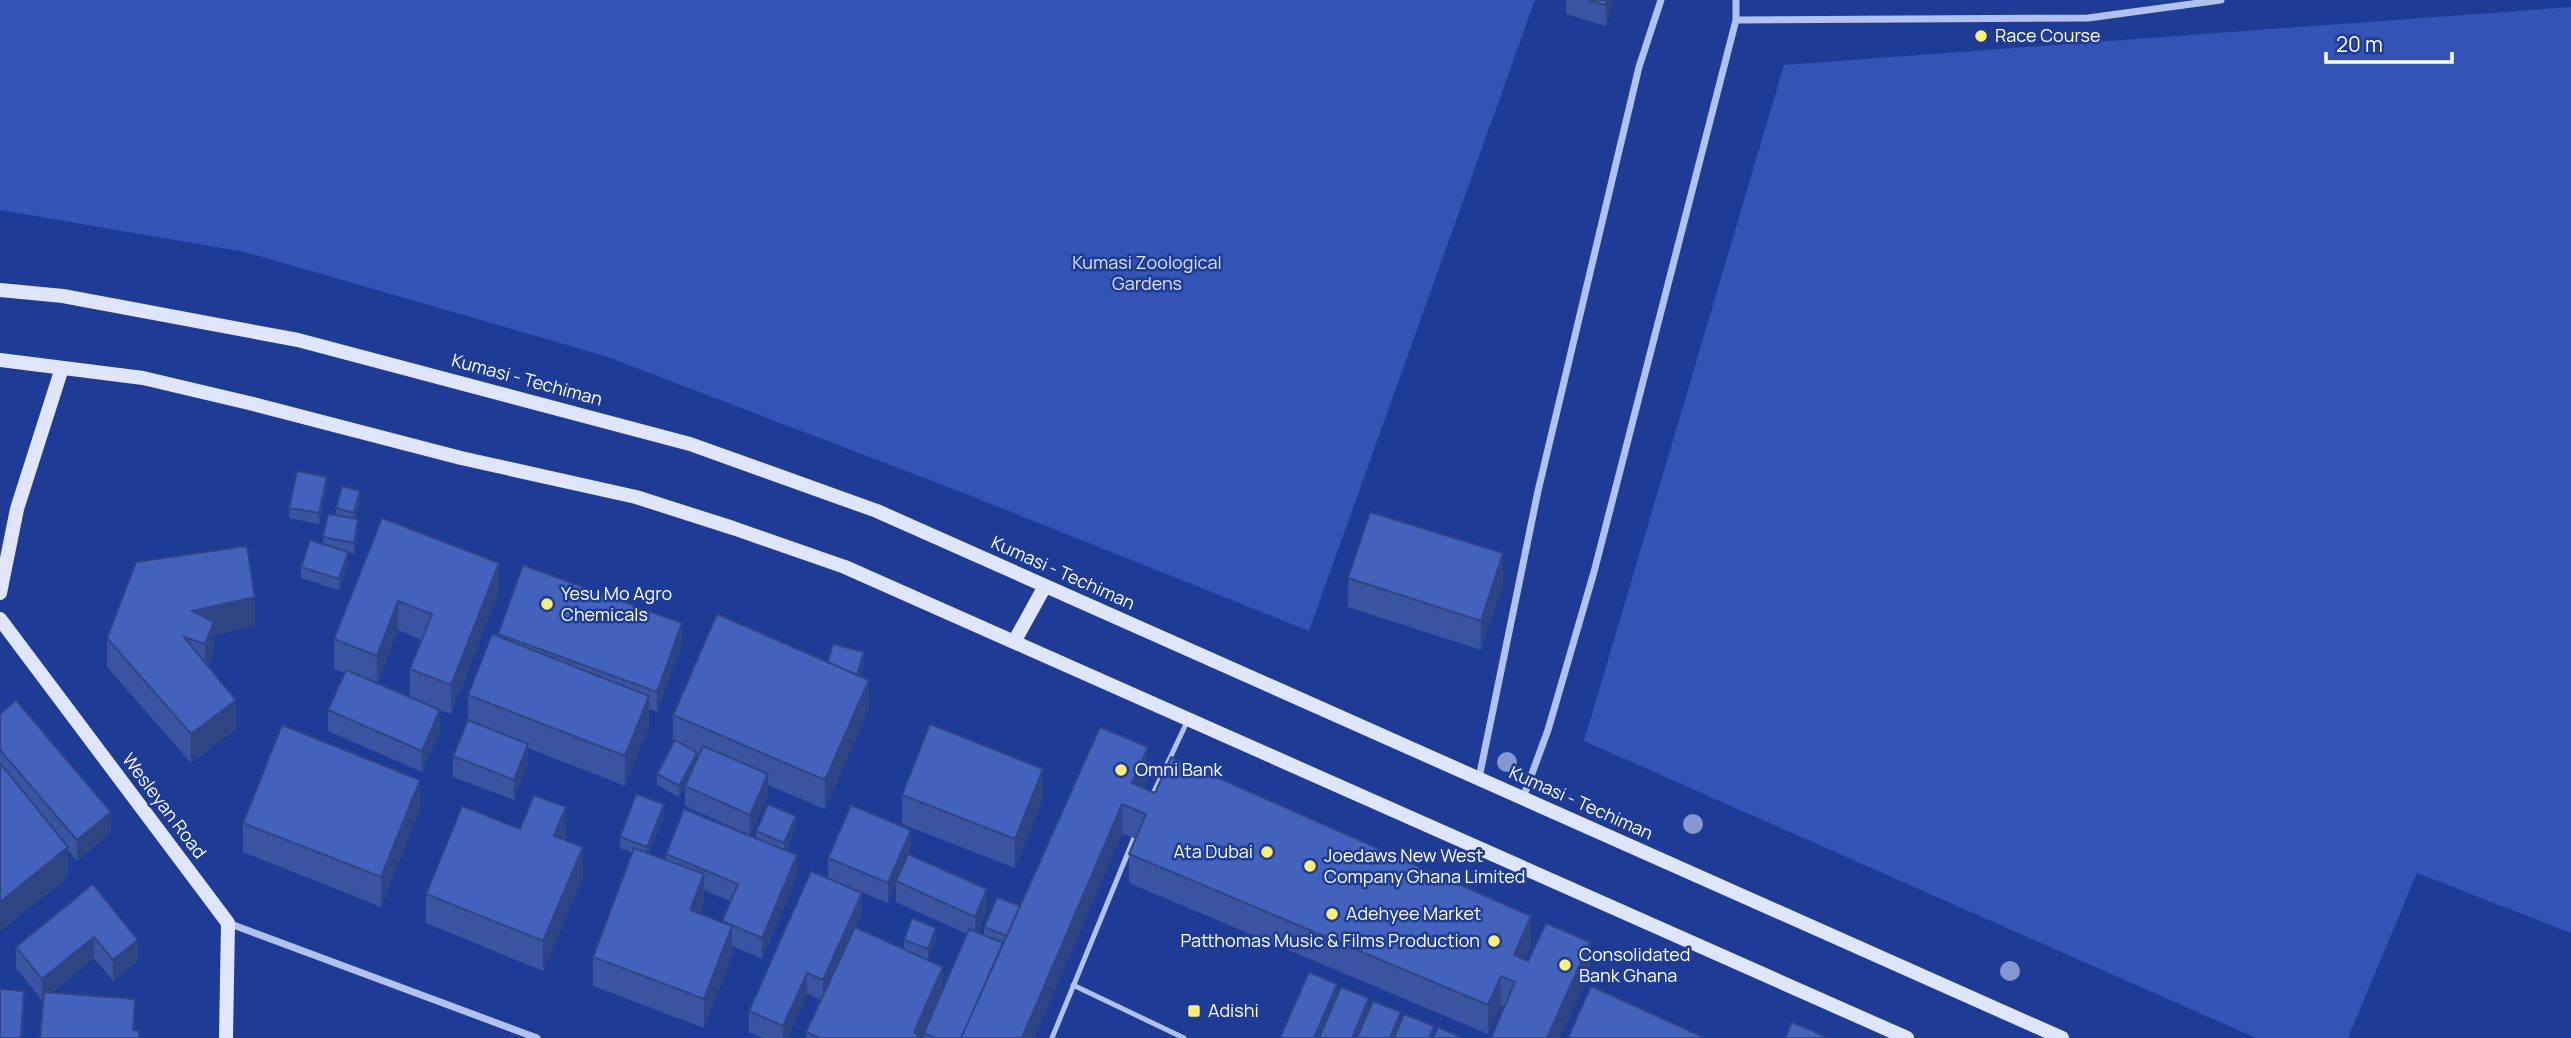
<svg xmlns="http://www.w3.org/2000/svg" width="2571" height="1038" font-family="Manrope,sans-serif">
	<style>
		.green { fill: #3354b4 }
		.lines { fill: none; stroke-linecap: round; stroke-linejoin: round }
		.lane { stroke: #b2c2ef; stroke-width: 5 }
		.street { stroke: #b2c2ef; stroke-width: 7 }
		.secondary { stroke: #dfe6fb; stroke-width: 14 }
		.tree { fill: #8597ce }
		.wall { fill: #3a54a1; fill-rule: evenodd }
		.shaded-wall { fill: #2f4583 }
		.building { fill: #4362bb; stroke: #2f4583; stroke-width: 2 }
		.poi-dot { fill: #fdef72; stroke: #1e3c96; stroke-width: 2.5 }
		.labels { text-anchor: middle; stroke-width: 5; stroke-linejoin: round; paint-order: stroke }
		.poi-label { font-size: 18px; fill: #fff; stroke: #1e3c96; text-anchor: start }
		.park-label { font-size: 18px; fill: #d9e2fb; stroke: #1e3c96 }
		.street-label { font-size: 18px; fill: #fff; stroke: #1e3c96 }
	</style>
	<rect width="100%" height="100%" fill="#1e3c96"/>
	<path class="green" d="M 0,0 L 1535,0 L 1309,631 L 961,492 L 605,356 L 245,252 L 0,210 Z
		M 2571,7 L 2571,933 L 2417,873 L 2348,1038 L 2256,1038 L 1584,741 L 1784,65 Z"/>
	<g class="lines">
		<path class="lane" d="M 1151,798 L 1187,722
			M 1073,985 L 1184,1038
			M 1052,1038 L 1134,838"/>
		<path class="street" d="M 1736,20 L 2088,18 L 2221,0
			M 1479,778 L 1538,491 L 1639,67 L 1661,0
			M 1523,798 L 1548,730 L 1594,572 L 1736,20 L 1736,0
			M 228,923 L 537,1038"/>
		<path class="secondary" d="M 0,290 L 63,296 L 298,340 L 690,444 L 877,511 L 2062,1038
			M 0,360 L 143,378 L 249,403 L 461,458 L 636,497 L 733,528 L 845,567 L 1907,1038
			M 0,593 L 17,509 L 62,368
			M 0,619 L 228,923 L 226,1038
			M 1014,642 L 1045,586"/>
	</g>
	<g class="tree">
		<circle cx="1507" cy="762" r="10"/>
		<circle cx="1693" cy="824" r="10"/>
		<circle cx="2010" cy="971" r="10"/>
	</g>
	<path class="wall" d="M 1566,0 L 1613,0 L 1606,26 L 1566,14 Z
		M 327,487 L 319,524 L 289,518 L 289,508 Z
		M 360,502 L 355,519 L 358,530 L 354,554 L 348,552 L 348,563 L 339,590 L 301,578 L 301,567 L 323,544 L 323,537 L 336,515 L 336,508 Z
		M 382,518 L 499,592 L 451,714 L 427,705 L 440,731 L 422,772 L 328,731 L 328,710 L 345,673 L 334,669 L 334,639 ZM 398,630 L 422,640 L 410,669 L 410,698 L 377,683 Z
		M 1348,578 L 1503,583 L 1481,650 L 1348,607 Z
		M 255,626 L 214,635 L 214,651 L 208,667 L 236,729 L 191,763 L 107,667 L 107,638 Z
		M 498,634 L 682,643 L 657,712 L 649,709 L 649,726 L 625,786 L 528,748 L 528,764 L 514,800 L 453,777 L 453,756 L 468,720 L 468,695 L 498,637 Z
		M 828,662 L 864,663 L 860,676 L 869,709 L 825,809 L 768,785 L 768,795 L 750,835 L 685,806 L 685,786 L 679,797 L 657,785 L 657,774 L 673,743 L 673,715 Z
		M 0,714 L 111,832 L 77,861 L 68,850 L 68,877 L 0,931 Z
		M 1148,776 L 1143,788 L 1531,945 L 1525,959 L 1590,971 L 1504,1007 L 1501,1005 L 1488,1034 L 1129,883 L 1129,854 L 1136,839 L 1122,833 L 1034,1038 L 806,1038 L 806,1032 L 821,1000 L 807,993 L 787,1038 L 764,1038 L 749,1032 L 749,1011 L 828,878 L 828,858 L 911,851 L 909,854 L 987,910 L 977,932 L 984,935 L 984,927 L 1020,906 ZM 837,882 L 888,903 L 896,885 L 896,902 L 967,934 L 943,988 L 928,960 L 936,938 L 904,940 L 904,949 L 856,927 L 862,914 Z
		M 902,795 L 1043,798 L 1015,868 L 902,824 Z
		M 420,809 L 381,907 L 243,852 L 243,823 Z
		M 664,814 L 649,853 L 666,860 L 666,854 L 756,839 L 756,831 L 796,827 L 786,851 L 797,876 L 762,959 L 732,946 L 732,955 L 704,1028 L 593,986 L 593,957 L 633,853 L 620,848 L 620,837 ZM 704,890 L 730,901 L 722,922 L 700,914 L 704,903 Z
		M 520,829 L 566,836 L 564,840 L 583,877 L 543,971 L 426,923 L 426,894 Z
		M 93,884 L 138,961 L 113,981 L 94,958 L 51,993 L 135,1030 L 139,1038 L 44,999 L 42,1000 L 16,968 L 16,947 Z"/>
	<path class="shaded-wall" d="M 1607,0 L 1613,0 L 1606,26 L 1606,5 Z
		M 327,477 L 327,487 L 319,524 L 319,513 Z
		M 360,491 L 360,502 L 354,524 L 354,513 Z
		M 358,519 L 358,530 L 354,554 L 354,543 Z
		M 348,552 L 348,563 L 339,590 L 339,579 Z
		M 1503,553 L 1503,583 L 1481,650 L 1481,621 Z
		M 499,563 L 499,592 L 451,714 L 451,685 Z
		M 255,597 L 255,626 L 214,635 L 214,651 L 205,674 L 205,644 L 192,611 Z
		M 398,601 L 398,630 L 377,685 L 377,656 Z
		M 682,623 L 682,643 L 657,712 L 657,692 Z
		M 864,652 L 864,663 L 856,688 L 856,678 Z
		M 869,680 L 869,709 L 825,809 L 825,780 Z
		M 649,696 L 649,726 L 625,786 L 625,756 Z
		M 236,700 L 236,729 L 191,763 L 191,734 Z
		M 440,710 L 440,731 L 422,772 L 422,751 Z
		M 528,744 L 528,764 L 514,800 L 514,780 Z
		M 1148,747 L 1148,776 L 1133,809 L 1132,783 Z
		M 697,753 L 697,764 L 679,797 L 679,786 Z
		M 1043,769 L 1043,798 L 1015,868 L 1015,839 Z
		M 768,774 L 768,795 L 750,835 L 750,815 Z
		M 420,780 L 420,809 L 381,907 L 381,877 Z
		M 664,804 L 664,814 L 647,858 L 647,847 Z
		M 1122,804 L 1122,833 L 1034,1038 L 1022,1038 Z
		M 566,807 L 566,836 L 554,865 L 554,836 Z
		M 111,812 L 111,832 L 77,861 L 77,840 Z
		M 796,816 L 796,827 L 784,853 L 784,843 Z
		M 911,830 L 911,851 L 897,882 L 896,881 L 896,885 L 888,903 L 888,883 Z
		M 68,847 L 68,877 L 0,931 L 0,902 Z
		M 583,847 L 583,877 L 543,971 L 543,941 Z
		M 797,855 L 797,876 L 762,959 L 762,938 Z
		M 704,874 L 704,903 L 690,939 L 690,910 Z
		M 987,889 L 987,910 L 975,937 L 975,917 Z
		M 862,893 L 862,914 L 823,1001 L 823,980 Z
		M 1531,916 L 1531,945 L 1515,982 L 1514,955 Z
		M 732,926 L 732,955 L 704,1028 L 704,999 Z
		M 936,928 L 936,938 L 928,960 L 928,949 Z
		M 94,937 L 94,958 L 42,1000 L 42,979 Z
		M 138,940 L 138,961 L 113,981 L 113,960 Z
		M 1590,942 L 1590,971 L 1560,1038 L 1547,1038 Z
		M 943,967 L 943,997 L 924,1033 L 924,1038 L 914,1038 L 914,1032 Z
		M 807,973 L 807,993 L 787,1038 L 783,1038 L 783,1026 Z
		M 1501,976 L 1501,1005 L 1488,1034 L 1488,1005 Z
		M 1337,984 L 1337,1014 L 1326,1038 L 1314,1038 Z
		M 24,991 L 24,1020 L 23,1038 L 21,1038 Z
		M 1369,998 L 1369,1028 L 1365,1038 L 1352,1038 Z
		M 135,999 L 135,1028 L 134,1038 L 133,1038 Z
		M 1401,1012 L 1401,1038 L 1390,1038 Z
		M 1434,1026 L 1434,1038 L 1429,1038 Z"/>
	<path class="building" d="M 1589,0 L 1607,0 L 1606,5 Z
		M 297,471 L 327,477 L 319,513 L 289,508 Z
		M 342,486 L 360,491 L 354,513 L 336,508 Z
		M 1370,512 L 1503,553 L 1481,621 L 1348,578 Z
		M 328,514 L 358,519 L 354,543 L 323,537 Z
		M 382,518 L 499,563 L 451,685 L 410,669 L 432,614 L 398,601 L 377,656 L 334,639 Z
		M 310,540 L 348,552 L 339,579 L 301,567 Z
		M 247,546 L 255,597 L 192,611 L 214,622 L 205,644 L 184,637 L 236,700 L 191,734 L 107,638 L 136,562 Z
		M 523,565 L 682,623 L 657,692 L 498,634 Z
		M 717,614 L 869,680 L 825,780 L 673,715 Z
		M 492,634 L 649,696 L 625,756 L 468,695 Z
		M 833,644 L 864,652 L 857,675 L 828,662 Z
		M 346,670 L 440,710 L 422,751 L 328,710 Z
		M 16,700 L 111,812 L 77,840 L 0,750 L 0,714 Z
		M 468,720 L 528,744 L 514,780 L 453,756 Z
		M 930,724 L 1043,769 L 1015,839 L 902,795 Z
		M 282,725 L 420,780 L 381,877 L 243,823 Z
		M 1100,727 L 1148,747 L 1132,783 L 1155,793 L 1171,757 L 1531,916 L 1514,955 L 1528,961 L 1546,923 L 1590,942 L 1547,1038 L 1491,1038 L 1515,982 L 1501,976 L 1488,1005 L 1129,854 L 1146,814 L 1122,804 L 1022,1038 L 961,1038 Z
		M 675,740 L 697,753 L 679,786 L 657,774 Z
		M 703,746 L 768,774 L 750,815 L 685,786 Z
		M 0,763 L 68,847 L 0,902 Z
		M 636,794 L 664,804 L 647,847 L 620,837 Z
		M 534,795 L 566,807 L 554,836 L 583,847 L 543,941 L 426,894 L 462,806 L 520,829 Z
		M 768,804 L 796,816 L 784,843 L 756,831 Z
		M 851,805 L 911,830 L 888,883 L 828,858 Z
		M 684,809 L 797,855 L 762,938 L 722,921 L 738,884 L 666,854 Z
		M 634,848 L 704,874 L 690,910 L 732,926 L 704,999 L 593,957 Z
		M 908,854 L 987,889 L 975,917 L 896,881 Z
		M 811,871 L 862,893 L 823,980 L 807,973 L 783,1026 L 749,1011 Z
		M 93,884 L 138,940 L 113,960 L 94,937 L 42,979 L 16,947 Z
		M 997,897 L 1020,906 L 1007,936 L 984,927 Z
		M 912,918 L 936,928 L 928,949 L 904,940 Z
		M 855,927 L 943,967 L 914,1032 L 921,1038 L 820,1038 L 806,1032 Z
		M 969,929 L 1003,943 L 961,1038 L 935,1038 L 924,1033 Z
		M 1309,972 L 1337,984 L 1314,1038 L 1280,1038 Z
		M 1591,986 L 1705,1038 L 1568,1038 Z
		M 1341,987 L 1369,998 L 1352,1038 L 1319,1038 Z
		M 0,989 L 24,991 L 21,1038 L 0,1038 Z
		M 44,992 L 135,999 L 133,1030 L 139,1030 L 139,1038 L 40,1038 Z
		M 1373,1001 L 1401,1012 L 1390,1038 L 1357,1038 Z
		M 1404,1014 L 1434,1026 L 1429,1038 L 1394,1038 Z
		M 1792,1022 L 1829,1038 L 1785,1038 Z
		M 1438,1027 L 1463,1038 L 1433,1038 Z"/>
	<g class="poi-dot">
		<circle cx="1981" cy="36" r="7"/>
		<circle cx="547" cy="604" r="7"/>
		<circle cx="1121" cy="770" r="7"/>
		<circle cx="1267" cy="852" r="7"/>
		<circle cx="1310" cy="866" r="7"/>
		<circle cx="1332" cy="914" r="7"/>
		<circle cx="1494" cy="941" r="7"/>
		<circle cx="1565" cy="965" r="7"/>
		<rect x="1187" y="1004" width="14" height="14" rx="3.5"/>
	</g>
	<g class="labels">
		<g class="poi-label">
			<text x="1995" y="42">Race Course</text>
			<text x="561" y="600">Yesu Mo Agro<tspan x="561" dy="21">Chemicals</tspan></text>
			<text x="1135" y="776">Omni Bank</text>
			<text x="1253" y="858" text-anchor="end">Ata Dubai</text>
			<text x="1324" y="862">Joedaws New West<tspan x="1324" dy="21">Company Ghana Limited</tspan></text>
			<text x="1346" y="920">Adehyee Market</text>
			<text x="1480" y="947" text-anchor="end">Patthomas Music &amp; Films Production</text>
			<text x="1579" y="961">Consolidated<tspan x="1579" dy="21">Bank Ghana</tspan></text>
			<text x="1208" y="1017">Adishi</text>
		</g>
		<g class="park-label">
			<text x="1147" y="269">Kumasi Zoological<tspan x="1147" dy="21">Gardens</tspan></text>
		</g>
		<g class="street-label">
			<text transform="translate(527 380) rotate(15)" y="6">Kumasi - Techiman</text>
			<text transform="translate(1063 573) rotate(24)" y="6">Kumasi - Techiman</text>
			<text transform="translate(1581 803) rotate(24)" y="6">Kumasi - Techiman</text>
			<text transform="translate(164 806) rotate(53)" y="6">Wesleyan Road</text>
		</g>
	</g>
	<path d="M2326 52v10h126v-10" fill="none" stroke="#ffffff" stroke-width="3.5"/>
	<text x="2336" y="52" font-size="21" fill="#ffffff" stroke="#1e3c96" stroke-width="5" paint-order="stroke">20 m</text>
</svg>
